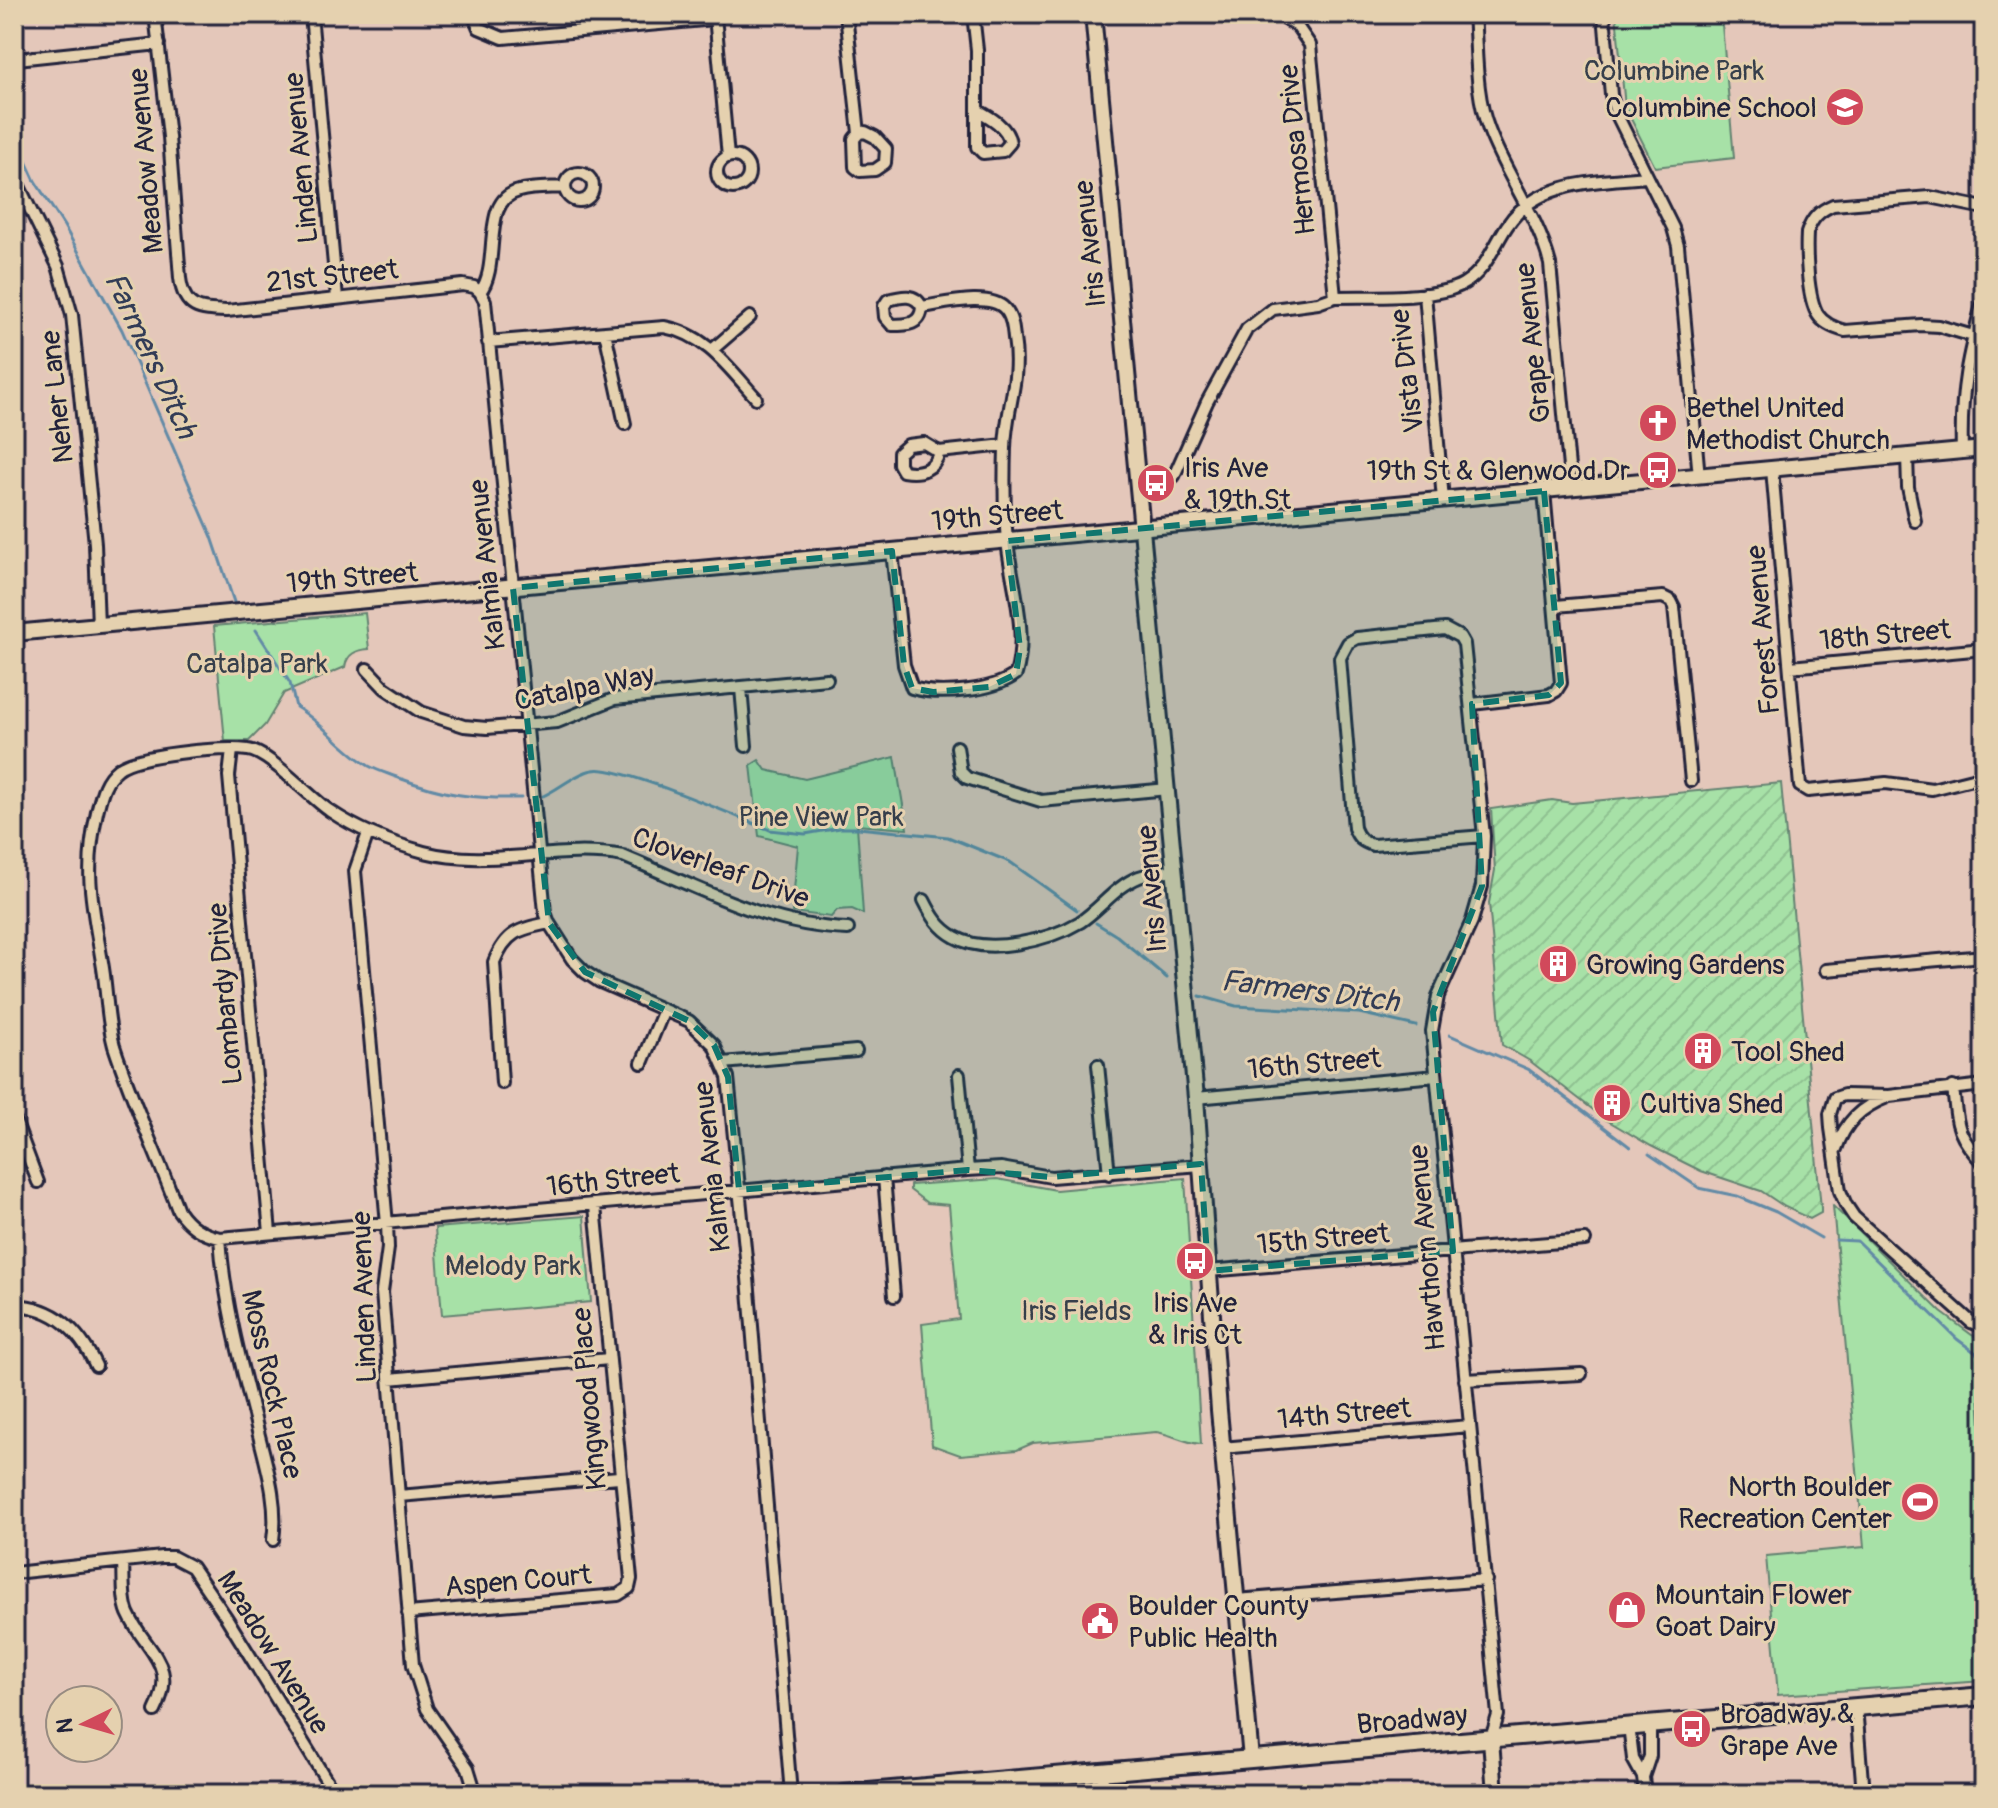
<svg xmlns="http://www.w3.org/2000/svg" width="1998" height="1808" font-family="Pangolin,sans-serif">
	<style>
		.park { fill: #a7e1a7; stroke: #648271; stroke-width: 2 }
		.garden { fill: url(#garden-furrows); stroke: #648271; stroke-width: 2 }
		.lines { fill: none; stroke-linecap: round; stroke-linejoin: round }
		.stream { stroke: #628aa6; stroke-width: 3 }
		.minor-casing { stroke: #22223b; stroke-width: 16 }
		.tertiary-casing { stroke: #22223b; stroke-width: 20 }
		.secondary-casing { stroke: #22223b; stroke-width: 20 }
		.primary-casing { stroke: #22223b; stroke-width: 22 }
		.minor { stroke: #e5d1af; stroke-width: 10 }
		.tertiary { stroke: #e5d1af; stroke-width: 14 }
		.secondary { stroke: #e5d1af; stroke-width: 14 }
		.primary { stroke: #e5d1af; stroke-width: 16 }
		.marked { fill: #0f766e; fill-opacity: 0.2; stroke: #0f766e; stroke-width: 6; stroke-dasharray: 16 10; stroke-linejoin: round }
		.labels { text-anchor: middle; stroke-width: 6; stroke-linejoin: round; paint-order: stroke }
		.park-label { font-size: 28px; fill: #363f4b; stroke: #e5d1af }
		.poi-label { font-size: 28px; fill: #22223b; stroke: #e5d1af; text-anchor: start }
		.street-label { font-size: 28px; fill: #22223b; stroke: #e5d1af }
		.water-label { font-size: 30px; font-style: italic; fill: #323c56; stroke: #e5d1af }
	</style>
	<defs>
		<pattern id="garden-furrows" width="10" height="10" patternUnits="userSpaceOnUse" patternTransform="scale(2)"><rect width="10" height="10" fill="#a7e1a7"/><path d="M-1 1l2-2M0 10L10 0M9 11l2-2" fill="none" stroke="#8fc191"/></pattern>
	</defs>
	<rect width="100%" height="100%" fill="#e4c7ba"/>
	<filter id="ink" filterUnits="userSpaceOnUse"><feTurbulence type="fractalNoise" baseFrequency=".0125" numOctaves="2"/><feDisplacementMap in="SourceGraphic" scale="16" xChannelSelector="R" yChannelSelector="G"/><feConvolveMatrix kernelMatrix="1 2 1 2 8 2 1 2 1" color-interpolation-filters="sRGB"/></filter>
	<g filter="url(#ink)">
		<path class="park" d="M 1616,14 L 1721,14 L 1734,158 L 1655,167 L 1625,107 Z
			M 365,613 L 369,649 C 356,650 347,654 345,667 L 284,693 L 265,725 L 249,741 L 225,741 L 214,626 Z
			M 895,757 L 907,829 L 857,825 L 863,914 L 852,909 L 837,910 L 831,917 L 792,912 L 798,846 L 759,836 L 751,765 L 759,760 L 766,770 L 805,779 Z
			M 1185,1178 L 1201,1444 C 1184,1443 1172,1434 1156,1432 L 1033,1443 L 1017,1450 L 960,1455 L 932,1445 L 922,1324 L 959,1319 L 949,1205 L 927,1203 L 910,1190 L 910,1185 L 997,1179 L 1056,1190 Z
			M 1833,1206 L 1941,1312 L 1972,1335 L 1984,1338 L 1984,1361 L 1977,1360 L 1981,1427 L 1984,1436 L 1984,1681 L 1778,1695 L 1766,1556 L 1864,1547 Z
			M 584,1216 L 591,1302 L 442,1315 L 435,1228 Z"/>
		<path class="garden" d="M 1781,783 L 1821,1208 L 1821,1213 L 1810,1219 L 1785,1207 L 1761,1191 L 1701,1171 L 1651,1146 L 1605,1119 L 1530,1061 L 1502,1045 L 1489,903 L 1495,870 L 1491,809 L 1552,800 L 1572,803 Z"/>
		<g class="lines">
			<path class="stream" d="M 14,135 L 35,181 L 64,226 L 122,330 L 212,537 L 234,602
				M 256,630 L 290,683 L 296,707 C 323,723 342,750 369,766 C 378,771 389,774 399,778 C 444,795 473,799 521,798
				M 543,796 C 559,789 576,773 593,770 C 617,764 739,818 770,830 L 805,834 L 840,828 L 858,828 L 948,837 L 1010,862 L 1077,910
				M 1096,923 L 1117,936 L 1167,978
				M 1200,996 L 1236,1006 L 1359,1013 L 1416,1026
				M 1450,1035 L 1528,1069 L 1630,1147
				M 1649,1154 L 1699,1188 L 1737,1196 L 1776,1212 L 1821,1238
				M 1836,1240 L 1857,1241 L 1957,1339 L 1984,1359"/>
			<defs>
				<path id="minor" d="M 155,14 L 169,137 L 180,278 C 184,310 200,310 227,311 L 463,285 L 474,287 L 480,292
					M 311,14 L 337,298
					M 473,14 L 479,28 L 503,38 L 715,19
					M 846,14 L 859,133
					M 973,14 L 977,50 L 977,110
					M 1277,14 L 1297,26 L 1310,45 L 1335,297
					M 1474,14 C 1477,51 1475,95 1489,130 C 1506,176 1538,216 1550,264 L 1571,489
					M 1604,14 L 1611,95 L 1616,113 L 1673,228 L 1678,246 L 1699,477
					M 715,16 L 728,157
					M 17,59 L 159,44
					M 977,110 C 990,117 1008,127 1010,143 L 1003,151 L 983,153 L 977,147 Z
					M 865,132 L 875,137 L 886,149 L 885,163 L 875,170 L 860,171 L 855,167 L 854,139 L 859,133 Z
					M717 172a16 16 0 1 1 32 0a16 16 0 1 1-32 0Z
					M565 187a14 14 0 1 1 28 0a14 14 0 1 1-28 0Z
					M 14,176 L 58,266 L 72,315 L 95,544 L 98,626
					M 480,292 L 485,301 L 545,912 L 549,923 L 572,959 L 585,972 L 600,982 L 689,1021 L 714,1045 L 728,1077 L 748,1278 L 791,1794
					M 480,292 C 502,265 479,200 519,191 C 533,187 550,188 564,187
					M 1425,294 L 1443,500
					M 605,332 L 625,424
					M 1973,336 L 1939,326 L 1921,325 L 1845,331 C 1834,328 1824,324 1818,315 C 1807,298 1806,252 1807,233 C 1812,218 1819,211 1833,205 L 1930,197 L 1984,208
					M 488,342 L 664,327 C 706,334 729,368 756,398
					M 712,350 L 750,317
					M 1962,451 C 1960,391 1968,355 1984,298
					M 939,452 C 935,470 920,474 903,471 L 899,464 L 899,453 L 908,445 L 924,443 L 939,452 L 1005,445
					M 1907,455 L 1908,487 L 1915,521
					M 1772,469 L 1800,786 L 1808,791 L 1886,783 L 1932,789 L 1984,776
					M 1174,476 L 1207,402 L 1247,329 L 1273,309 L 1318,303 L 1335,297 C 1369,296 1435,300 1463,284 C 1486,271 1493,247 1507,226 C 1537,180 1598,182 1647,177
					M 892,551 L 904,665 L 912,688 C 939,696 994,691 1016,674 C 1029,631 1011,583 1007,540 C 1004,510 1004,478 1005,448 C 1006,407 1021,381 1014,338 C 1013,328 1012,317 1005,309 C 990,292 943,304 922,307 C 915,293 902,296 888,300 L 884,306 L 885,317 L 892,325 C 907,325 921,325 922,307
					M 1556,606 L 1663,597 L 1671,601 L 1674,607 L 1691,781
					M 1790,667 L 1984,649
					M 367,669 L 385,688 L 421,712 L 464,726 L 487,728 L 557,722 L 614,699 L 827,679
					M 741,688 L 746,746
					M 1472,704 L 1549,695 L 1556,691 L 1561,683 L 1544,491
					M 957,747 L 961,772 L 967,778 L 1041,801 L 1168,789
					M 232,750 L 229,776 L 270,1233
					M 368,833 L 355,871 L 387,1224 L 388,1248 L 382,1292 L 413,1665 L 427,1709 L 468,1768 L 476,1794
					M 1484,836 L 1373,845 C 1362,842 1358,838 1354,828 L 1340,658 L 1348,643 L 1357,638 L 1445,629 L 1460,637 L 1464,644 L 1484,836 L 1482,886 L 1472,921 L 1438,996 L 1432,1031 L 1498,1715 L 1491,1739
					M 924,900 C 932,916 939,928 955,937 C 987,956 1050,940 1080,922 C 1100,909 1116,886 1139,877 C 1150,873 1163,872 1175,870
					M 848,929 C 768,927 696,886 623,856 C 557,844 491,869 424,852 C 391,843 358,830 330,811 C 309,797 269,752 248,750 C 223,747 136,754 118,769 C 104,780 101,796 97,812 C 83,875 93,906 103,968 C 107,993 107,1021 114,1046 C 132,1101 157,1155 178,1210 C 189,1226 201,1234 220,1238 L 968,1170 L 1001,1168 L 1051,1177 L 1201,1165
					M 1826,970 L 1984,956
					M 642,1063 L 664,1010
					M 723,1063 L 856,1051
					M 1098,1065 L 1109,1174
					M 959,1075 L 968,1170
					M 502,1083 L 494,962 C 506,932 519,929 549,923
					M 1984,1085 L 1889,1096 L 1844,1095 L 1835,1098 L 1830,1114 L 1831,1128 L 1840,1191 L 1846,1205 L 1854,1217 L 1971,1322 L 1984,1327
					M 1953,1087 C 1957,1125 1956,1135 1984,1164
					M 1196,1098 L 1436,1076
					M 14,1118 L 38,1182
					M 1836,1149 C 1845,1122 1861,1107 1887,1097
					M 884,1177 L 894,1296
					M 220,1238 C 224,1299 240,1360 255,1419 C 264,1459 279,1498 273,1540
					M 1208,1271 L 1585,1240
					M 14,1305 C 55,1307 79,1330 96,1366
					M 389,1379 L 609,1359
					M 1465,1380 L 1581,1374
					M 1222,1448 L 1469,1426
					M 399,1496 L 619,1477
					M 123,1562 C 124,1577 122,1599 128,1613 C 146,1653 179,1663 155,1711
					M 14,1573 L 162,1557 L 173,1557 L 192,1567 L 226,1617 L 335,1794
					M 1236,1600 L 1486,1580
					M 408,1613 L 618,1595 L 629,1588 L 631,1579 L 595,1206
					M 1856,1706 L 1863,1794
					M 1629,1725 L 1633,1759 L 1643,1777
					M 1102,1772 L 1104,1794
					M 1645,1794 L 1643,1777 L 1650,1756 L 1650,1723"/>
				<path id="tertiary" d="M 14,633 L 1984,449
					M 1491,1739 L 1495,1794"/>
				<path id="secondary" d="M 1093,14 L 1196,1098 L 1219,1410 L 1251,1759"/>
				<path id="primary" d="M 845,1794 L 1984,1696"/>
			</defs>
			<use href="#minor" class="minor-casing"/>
			<use href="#tertiary" class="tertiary-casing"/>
			<use href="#secondary" class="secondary-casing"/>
			<use href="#primary" class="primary-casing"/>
			<use href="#minor" class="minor"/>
			<use href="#tertiary" class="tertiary"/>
			<use href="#secondary" class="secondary"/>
			<use href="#primary" class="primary"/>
		</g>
	</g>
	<path class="marked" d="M 1544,491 L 1561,683 L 1549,695 L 1472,704 L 1482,886 L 1433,1012 L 1453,1251 L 1208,1271 L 1201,1164 L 1051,1177 L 968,1170 L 739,1190 L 728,1077 L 714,1045 L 689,1021 L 585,972 L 549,923 L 513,588 L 892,551 L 904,665 L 912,688 L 933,692 L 989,687 L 1016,674 L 1020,648 L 1007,541 Z"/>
	<defs>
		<symbol id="school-disc" viewBox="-11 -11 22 22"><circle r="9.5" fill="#d1495b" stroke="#e5d1af"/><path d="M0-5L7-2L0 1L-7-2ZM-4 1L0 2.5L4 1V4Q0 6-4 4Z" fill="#fff"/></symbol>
		<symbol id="church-disc" viewBox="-11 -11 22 22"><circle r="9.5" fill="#d1495b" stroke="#e5d1af"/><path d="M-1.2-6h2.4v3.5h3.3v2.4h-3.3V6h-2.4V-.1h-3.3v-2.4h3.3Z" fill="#fff"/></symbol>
		<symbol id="bus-disc" viewBox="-11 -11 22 22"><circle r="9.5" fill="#d1495b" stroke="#e5d1af"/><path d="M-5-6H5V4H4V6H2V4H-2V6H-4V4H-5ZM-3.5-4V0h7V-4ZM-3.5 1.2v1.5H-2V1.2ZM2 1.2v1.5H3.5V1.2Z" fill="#fff"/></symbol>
		<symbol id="building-disc" viewBox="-11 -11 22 22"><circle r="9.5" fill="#d1495b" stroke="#e5d1af"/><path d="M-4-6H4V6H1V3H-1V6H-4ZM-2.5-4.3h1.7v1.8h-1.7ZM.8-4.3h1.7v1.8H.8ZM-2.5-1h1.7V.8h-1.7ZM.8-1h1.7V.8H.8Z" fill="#fff"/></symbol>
		<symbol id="stadium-disc" viewBox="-11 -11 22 22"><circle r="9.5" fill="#d1495b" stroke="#e5d1af"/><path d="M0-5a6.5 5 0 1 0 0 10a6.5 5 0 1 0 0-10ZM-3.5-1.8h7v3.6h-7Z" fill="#fff"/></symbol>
		<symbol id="shop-disc" viewBox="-11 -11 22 22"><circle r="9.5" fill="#d1495b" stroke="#e5d1af"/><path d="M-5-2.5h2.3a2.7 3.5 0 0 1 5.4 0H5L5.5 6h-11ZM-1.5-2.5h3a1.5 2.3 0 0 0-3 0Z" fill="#fff"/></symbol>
		<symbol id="civic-disc" viewBox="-11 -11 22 22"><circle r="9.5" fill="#d1495b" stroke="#e5d1af"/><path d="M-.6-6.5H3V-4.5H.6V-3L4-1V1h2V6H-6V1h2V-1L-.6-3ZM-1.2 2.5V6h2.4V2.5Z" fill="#fff"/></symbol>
	</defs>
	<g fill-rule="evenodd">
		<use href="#school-disc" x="1823" y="85" width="44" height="44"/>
		<use href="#church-disc" x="1636" y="401" width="44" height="44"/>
		<use href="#bus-disc" x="1636" y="448" width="44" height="44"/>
		<use href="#bus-disc" x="1134" y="461" width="44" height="44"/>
		<use href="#building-disc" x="1536" y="942" width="44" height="44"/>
		<use href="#building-disc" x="1681" y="1029" width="44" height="44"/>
		<use href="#building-disc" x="1590" y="1081" width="44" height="44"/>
		<use href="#bus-disc" x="1173" y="1239" width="44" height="44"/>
		<use href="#stadium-disc" x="1898" y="1480" width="44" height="44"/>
		<use href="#shop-disc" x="1605" y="1588" width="44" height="44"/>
		<use href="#civic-disc" x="1078" y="1599" width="44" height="44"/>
		<use href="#bus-disc" x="1670" y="1707" width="44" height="44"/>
	</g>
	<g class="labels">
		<g class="park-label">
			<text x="1674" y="80">Columbine Park</text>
			<text x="257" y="673">Catalpa Park</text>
			<text x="821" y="826">Pine View Park</text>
			<text x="513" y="1275">Melody Park</text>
			<text x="1076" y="1320">Iris Fields</text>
		</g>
		<g class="poi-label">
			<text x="1817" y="117" text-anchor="end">Columbine School</text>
			<text x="1686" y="417">Bethel United<tspan x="1686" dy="32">Methodist Church</tspan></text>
			<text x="1184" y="477">Iris Ave<tspan x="1184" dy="32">&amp; 19th St</tspan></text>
			<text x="1630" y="480" text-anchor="end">19th St &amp; Glenwood Dr</text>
			<text x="1586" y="974">Growing Gardens</text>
			<text x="1731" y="1061">Tool Shed</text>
			<text x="1640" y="1113">Cultiva Shed</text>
			<text x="1195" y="1312" text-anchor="middle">Iris Ave<tspan x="1195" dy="32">&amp; Iris Ct</tspan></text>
			<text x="1892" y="1496" text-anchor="end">North Boulder<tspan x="1892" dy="32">Recreation Center</tspan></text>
			<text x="1655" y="1604">Mountain Flower<tspan x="1655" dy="32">Goat Dairy</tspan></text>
			<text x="1128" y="1615">Boulder County<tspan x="1128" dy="32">Public Health</tspan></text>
			<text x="1720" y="1723">Broadway &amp;<tspan x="1720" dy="32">Grape Ave</tspan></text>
		</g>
		<g class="street-label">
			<text transform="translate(1296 150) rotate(-96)" y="10">Hermosa Drive</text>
			<text transform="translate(300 158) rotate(-95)" y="10">Linden Avenue</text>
			<text transform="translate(145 161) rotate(-95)" y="10">Meadow Avenue</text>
			<text transform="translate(1089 244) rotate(-96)" y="10">Iris Avenue</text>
			<text transform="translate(332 275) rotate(-6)" y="10">21st Street</text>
			<text transform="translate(1532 343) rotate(-96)" y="10">Grape Avenue</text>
			<text transform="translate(1406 371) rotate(-97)" y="10">Vista Drive</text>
			<text transform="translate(56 397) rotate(-96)" y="10">Neher Lane</text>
			<text transform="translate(997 515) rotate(-5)" y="10">19th Street</text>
			<text transform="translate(486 565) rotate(-96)" y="10">Kalmia Avenue</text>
			<text transform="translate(352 577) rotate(-5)" y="10">19th Street</text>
			<text transform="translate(1762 630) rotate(-95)" y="10">Forest Avenue</text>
			<text transform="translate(1885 634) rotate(-5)" y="10">18th Street</text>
			<text transform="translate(584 687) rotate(-11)" y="10">Catalpa Way</text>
			<text transform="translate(721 867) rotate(20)" y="10">Cloverleaf Drive</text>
			<text transform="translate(1151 889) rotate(-95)" y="10">Iris Avenue</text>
			<text transform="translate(224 994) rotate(-95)" y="10">Lombardy Drive</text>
			<text transform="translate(1314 1063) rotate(-5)" y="10">16th Street</text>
			<text transform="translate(711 1167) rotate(-96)" y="10">Kalmia Avenue</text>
			<text transform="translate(613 1179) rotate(-6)" y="10">16th Street</text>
			<text transform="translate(1323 1238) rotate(-5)" y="10">15th Street</text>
			<text transform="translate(1426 1248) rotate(-95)" y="10">Hawthorn Avenue</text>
			<text transform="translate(363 1297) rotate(-92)" y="10">Linden Avenue</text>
			<text transform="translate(273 1384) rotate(77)" y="10">Moss Rock Place</text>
			<text transform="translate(588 1399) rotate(-95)" y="10">Kingwood Place</text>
			<text transform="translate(1344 1413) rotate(-5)" y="10">14th Street</text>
			<text transform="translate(518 1580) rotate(-5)" y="10">Aspen Court</text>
			<text transform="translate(274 1652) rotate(58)" y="10">Meadow Avenue</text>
			<text transform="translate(1412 1719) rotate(-5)" y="10">Broadway</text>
		</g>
		<g class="water-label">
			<text transform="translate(151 355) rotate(65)" y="10">Farmers Ditch</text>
			<text transform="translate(1310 991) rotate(7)" y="10">Farmers Ditch</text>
		</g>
	</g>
	<rect width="1998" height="1808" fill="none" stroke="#e5d1af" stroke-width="48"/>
	<rect x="24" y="24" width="1950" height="1760" fill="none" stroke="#22223b" stroke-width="3" filter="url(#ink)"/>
	<g transform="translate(84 1724) rotate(265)"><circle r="38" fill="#e5d1af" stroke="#978b81" stroke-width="2"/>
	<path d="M0-6L14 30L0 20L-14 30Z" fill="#d1495b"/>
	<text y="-12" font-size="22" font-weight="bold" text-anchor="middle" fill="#22223b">N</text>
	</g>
</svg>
